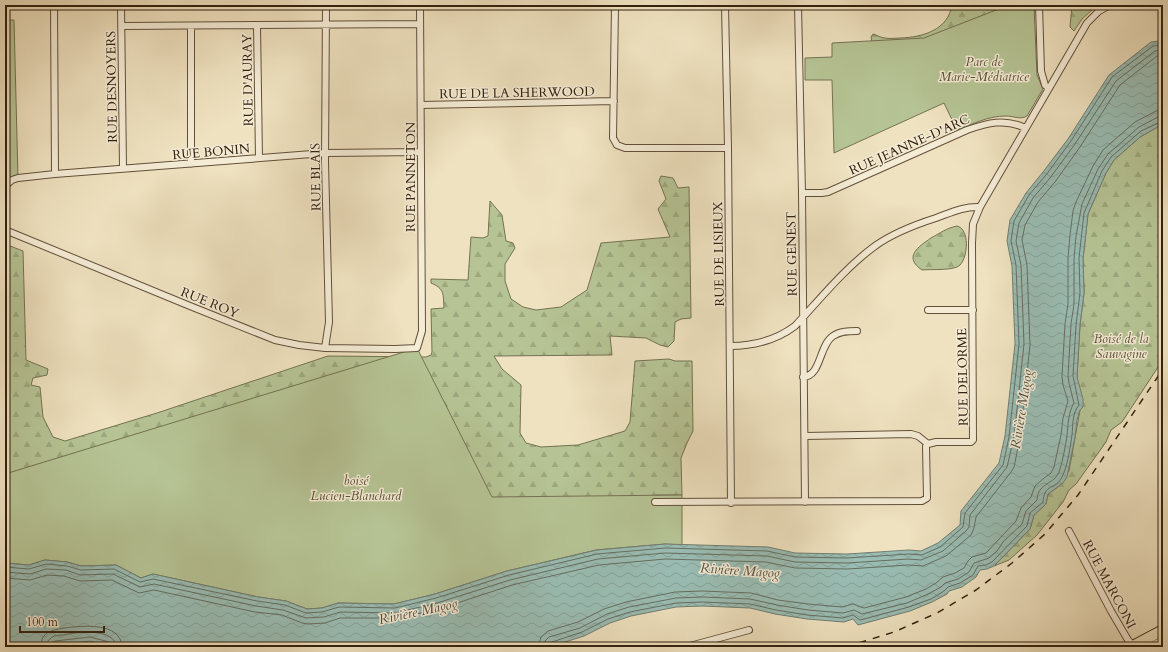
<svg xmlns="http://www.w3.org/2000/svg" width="1168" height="652" font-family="Cardo,serif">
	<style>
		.forest { fill: url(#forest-firs); stroke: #747252 }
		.park { fill: #b6c495; stroke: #747252 }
		.water { fill: url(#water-waves); stroke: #717e72 }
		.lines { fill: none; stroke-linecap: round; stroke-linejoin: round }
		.shore { stroke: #666e61; stroke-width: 1 }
		.minor-casing { stroke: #62503a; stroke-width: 8 }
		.primary-casing { stroke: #33200e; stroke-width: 12 }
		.minor { stroke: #f5ecd6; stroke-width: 6 }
		.primary { stroke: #efe2c0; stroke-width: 10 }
		.rail { stroke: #33200e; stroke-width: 1.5; stroke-dasharray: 7 7; stroke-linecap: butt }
		.labels { text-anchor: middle; stroke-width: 3; stroke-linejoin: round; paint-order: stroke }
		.park-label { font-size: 13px; font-style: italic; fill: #5a5136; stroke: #f5ecd6 }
		.street-label { font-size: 13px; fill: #33200e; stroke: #f5ecd6 }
		.water-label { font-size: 14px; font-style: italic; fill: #524f40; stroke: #f5ecd6 }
	</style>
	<defs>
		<pattern id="forest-firs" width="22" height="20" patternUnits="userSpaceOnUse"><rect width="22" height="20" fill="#b6c495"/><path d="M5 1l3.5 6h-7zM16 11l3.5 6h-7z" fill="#9da87f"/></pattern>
		<pattern id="water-waves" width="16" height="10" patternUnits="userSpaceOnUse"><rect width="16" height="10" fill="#9abdb4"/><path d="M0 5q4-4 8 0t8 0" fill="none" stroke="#85a29a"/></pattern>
	</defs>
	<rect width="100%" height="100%" fill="#efe2c0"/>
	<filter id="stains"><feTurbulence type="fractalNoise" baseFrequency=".005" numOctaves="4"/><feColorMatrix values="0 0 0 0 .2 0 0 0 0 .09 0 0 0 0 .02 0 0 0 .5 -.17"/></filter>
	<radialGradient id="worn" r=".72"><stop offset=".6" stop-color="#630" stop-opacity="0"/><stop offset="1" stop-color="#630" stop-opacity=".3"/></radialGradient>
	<path class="forest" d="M 952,5 L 1024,5 L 946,39 L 873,46 L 871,37 L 873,34 C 877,35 881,38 885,38 C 890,39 896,38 901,38 C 923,37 948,30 952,5 Z
		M 1072,5 L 1091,5 L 1093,9 L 1082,19 L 1074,31 L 1070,27 Z
		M 1163,124 L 1163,357 L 1162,361 L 1122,422 L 1111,430 L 1106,442 L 1076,484 L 1069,490 L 1063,502 L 1037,535 L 1009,560 L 994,566 L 1030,529 L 1034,515 L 1046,504 L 1048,494 L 1058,487 L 1069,471 L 1080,410 L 1077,377 L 1080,325 L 1084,293 L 1083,259 L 1088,214 L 1106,173 L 1114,160 L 1140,137 Z
		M 661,176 L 673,178 L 678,188 L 689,187 L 691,318 L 681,319 L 675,322 L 674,341 L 668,347 L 660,345 L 646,338 L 610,336 L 612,355 L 494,356 L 502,369 L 521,385 L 520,433 L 526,443 L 541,447 L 578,445 L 625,431 L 630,422 L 635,361 L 669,359 L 675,361 L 692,361 L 693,431 L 687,443 L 681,458 L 682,495 L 656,495 L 682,545 L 665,544 L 597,550 L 507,571 L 435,594 L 193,582 L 5,563 L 5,374 L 7,373 L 5,244 L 23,251 L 26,360 L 48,369 L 47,375 L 33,378 L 31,385 L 40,387 L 43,417 L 53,437 L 65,441 L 157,413 L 328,356 L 426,357 L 431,355 L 432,352 L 431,309 L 444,308 C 443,294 445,289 431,283 L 431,279 L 468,280 L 471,237 L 483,238 L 488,236 L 490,201 L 502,215 L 506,241 L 513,243 L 515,248 L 505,264 L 505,281 L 511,299 L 523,307 L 536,310 L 561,307 L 587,290 L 601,243 L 670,237 L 658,209 L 666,199 L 659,181 Z
		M 957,226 C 970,229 968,257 960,265 C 955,271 930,269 922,270 C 903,257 918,247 931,238 C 940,233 947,228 957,226 Z"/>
	<path class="park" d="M 1009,5 L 1034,5 L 1037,75 L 1043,89 L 1027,116 C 1021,120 1013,116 1006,116 C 988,116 973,124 957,130 L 944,103 L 834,153 L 832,80 L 805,80 L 805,58 L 832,57 L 832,43 L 924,38 Z
		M 5,20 L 14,20 L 18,178 L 5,186 Z
		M 417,348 L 492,497 L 682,495 L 682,545 L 665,544 L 596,550 L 507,571 L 435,594 L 394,604 L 338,603 L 322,608 L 307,609 L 286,601 L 258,597 L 153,574 L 141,578 L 116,565 L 81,566 L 67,562 L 45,560 L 29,565 L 5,563 L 5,474 Z"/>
	<path class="water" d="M 1159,41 L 1163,41 L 1163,124 L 1140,137 L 1114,160 L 1106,173 L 1088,214 L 1083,259 L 1084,293 L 1080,325 L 1077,377 L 1083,399 L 1083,407 L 1080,410 L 1077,420 L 1075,437 L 1067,477 L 1063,483 L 1048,494 L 1046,504 L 1034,515 L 1030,529 L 994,566 L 987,569 L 980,570 L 976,577 L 962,587 L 949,591 L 947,594 L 932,602 L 910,611 L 858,625 L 853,619 L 844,622 L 807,619 L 775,614 L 750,608 L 702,606 L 676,607 L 631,616 L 610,623 L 584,636 L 565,642 L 545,647 L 112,647 L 90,641 L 44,647 L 5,647 L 5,563 L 29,565 L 45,560 L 67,562 L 81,566 L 116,565 L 141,578 L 153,574 L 258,597 L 286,601 L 307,609 L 322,608 L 338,603 L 394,604 L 435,594 L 507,571 L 597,550 L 665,544 L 768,547 L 795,553 L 847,554 L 909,550 L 921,551 L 938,543 L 960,525 L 961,511 L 999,463 L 1005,436 L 1015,344 L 1012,266 L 1007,241 L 1010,220 L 1026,193 L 1043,172 L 1068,139 L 1109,75 L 1151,42 Z"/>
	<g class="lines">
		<path class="shore" d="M 5,567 L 29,569 L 46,564 L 67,566 L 81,570 L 114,569 L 140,582 L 153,579 L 257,601 L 285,605 L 306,613 L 322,612 L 339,607 L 395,608 L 436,598 L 509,575 L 597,554 L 665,548 L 767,551 L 795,557 L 847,558 L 909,554 L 922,555 L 940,547 L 963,527 L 965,513 L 1003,465 L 1009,437 L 1019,344 L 1016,265 L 1011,241 L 1014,221 L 1029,195 L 1046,175 L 1071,141 L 1112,77 L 1153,46 L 1163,45
			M 5,572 L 30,574 L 46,569 L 66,570 L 80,575 L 113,574 L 140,587 L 154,584 L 256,606 L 283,610 L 306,618 L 324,617 L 340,612 L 395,613 L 437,603 L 510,580 L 598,559 L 665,553 L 767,556 L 795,562 L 847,563 L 908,559 L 921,560 L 943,551 L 966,531 L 969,527 L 970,515 L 1007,467 L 1014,437 L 1024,344 L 1021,265 L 1016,241 L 1019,223 L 1033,198 L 1050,178 L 1075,144 L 1116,81 L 1155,51 L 1163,50
			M 5,578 L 30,580 L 47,575 L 64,576 L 80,581 L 112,580 L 139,593 L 154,590 L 255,612 L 282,615 L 302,623 L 308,624 L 325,623 L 340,618 L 398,618 L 439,609 L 512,585 L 599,565 L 665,559 L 766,562 L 795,568 L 848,569 L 908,565 L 923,566 L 946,556 L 971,535 L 974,528 L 976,517 L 1011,472 L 1014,467 L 1020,438 L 1030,345 L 1027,265 L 1022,240 L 1025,225 L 1038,202 L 1055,182 L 1080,147 L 1120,85 L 1157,56 L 1163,56
			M 40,647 C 41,642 42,637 47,633 C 52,630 59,629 64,628 C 81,626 121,621 122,647
			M 46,647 C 47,644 47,641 50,639 C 53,635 60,635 64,635 C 77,632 115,627 116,647
			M 51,647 L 52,643 L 55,641 L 90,637 L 109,642 L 111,647
			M 538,647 L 541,637 L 548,631 L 578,622 L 604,609 L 626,602 L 675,592 L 702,591 L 751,593 L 778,600 L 808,604 L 842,607 L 853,604 L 864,608 L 906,597 L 926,589 L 936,583 L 943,577 L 955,573 L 964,568 L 968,561 L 972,557 L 986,553 L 1016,521 L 1021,508 L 1031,497 L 1035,486 L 1044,478 L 1051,473 L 1054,467 L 1061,435 L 1063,418 L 1068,401 L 1063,385 L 1062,376 L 1065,324 L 1068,304 L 1068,258 L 1070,235 L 1073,211 L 1076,202 L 1093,166 L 1103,150 L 1135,122 L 1156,111 L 1163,110
			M 544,647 L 545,641 L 549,637 L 580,628 L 607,614 L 629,607 L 676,598 L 702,597 L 750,599 L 777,605 L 808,610 L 843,613 L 854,610 L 862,614 L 907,603 L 928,594 L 941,587 L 945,583 L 958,579 L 969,572 L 974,563 L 989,558 L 997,551 L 1003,542 L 1022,524 L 1026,511 L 1037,500 C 1038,482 1054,485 1059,472 C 1063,461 1065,447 1067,436 C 1068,425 1068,413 1074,403 L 1069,383 L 1068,376 L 1071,324 L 1074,304 L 1074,259 L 1076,236 L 1082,204 L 1098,169 L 1108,154 L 1139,127 L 1158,117 L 1163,116
			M 549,647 L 549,644 L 552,642 L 582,632 L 608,619 L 630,612 L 676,603 L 702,602 L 750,604 L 776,610 L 807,615 L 843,618 L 853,615 L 860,620 L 909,607 L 931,599 L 944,591 L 948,587 L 960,583 L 973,575 L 978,566 L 986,565 L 992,562 L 1027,526 L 1030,513 L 1043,502 C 1044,483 1056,490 1062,477 C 1068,465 1070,448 1072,435 C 1073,425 1072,413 1079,405 L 1073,376 L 1076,325 L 1080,293 L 1079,258 L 1084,213 L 1102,171 L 1111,157 L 1141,131 L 1163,121"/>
		<defs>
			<path id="minor" d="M 54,5 L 55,174
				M 121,5 L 123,168
				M 615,5 L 613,138 L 617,145 L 625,148 L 728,148
				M 725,5 L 728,148 L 731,503
				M 798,5 L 802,193 L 805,502
				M 1039,5 L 1041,71 L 1045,85 L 1049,88
				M 257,25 L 259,158
				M 122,26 L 420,24
				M 421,105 L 614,101
				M 191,164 L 191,26
				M 5,186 L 12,180 L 18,178 L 55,174 L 325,153 L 421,152
				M 802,193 L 822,193 L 828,192 L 967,130 C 987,123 1005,118 1025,128
				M 5,230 L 190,306 L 275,340 L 299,345 L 325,348 L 395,349 L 417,348 L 422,331 L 420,5
				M 928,310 L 973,310
				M 730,346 C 754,346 775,341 795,326 C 820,299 845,268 875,246 C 893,233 914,225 936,218 C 950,213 964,206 980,207
				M 325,348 L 329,322 L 325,162 L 326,5
				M 803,377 C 821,377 819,345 833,336 C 840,331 849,331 857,331
				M 805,436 L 911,434 L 918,436 L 928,444
				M 655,502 L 922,501 L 927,498 L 926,446 L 928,444 L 936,442 L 971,442 L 973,440 L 972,243 L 973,224 L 980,207 L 1087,23 L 1099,11 L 1110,5
				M 1069,531 L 1111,611 L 1128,640 L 1134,647
				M 686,647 L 749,630"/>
			<path id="primary" d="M 1131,647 L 1163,630
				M 1153,647 L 1163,642"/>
		</defs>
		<use href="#minor" class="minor-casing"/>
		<use href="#primary" class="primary-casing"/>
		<use href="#minor" class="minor"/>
		<use href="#primary" class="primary"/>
		<path class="rail" d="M 846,647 L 894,632 L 937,613 L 976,590 L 1012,563 L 1045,534 L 1078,495 L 1163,369"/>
	</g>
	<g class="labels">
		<g class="park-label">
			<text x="984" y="66">Parc de<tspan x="984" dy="15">Marie-Médiatrice</tspan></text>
			<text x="1121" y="343">Boisé de la<tspan x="1121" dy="15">Sauvagine</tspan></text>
			<text x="356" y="485">boisé<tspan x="356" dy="15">Lucien-Blanchard</tspan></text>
		</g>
		<g class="street-label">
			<text transform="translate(247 80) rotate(-91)" y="5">RUE D'AURAY</text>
			<text transform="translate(111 87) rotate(-91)" y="5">RUE DESNOYERS</text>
			<text transform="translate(517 92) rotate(-1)" y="5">RUE DE LA SHERWOOD</text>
			<text transform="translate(909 144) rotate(-24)" y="5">RUE JEANNE-D'ARC</text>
			<text transform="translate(211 151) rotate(-5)" y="5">RUE BONIN</text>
			<text transform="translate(315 177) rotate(-91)" y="5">RUE BLAIS</text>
			<text transform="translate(410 177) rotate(-90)" y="5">RUE PANNETON</text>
			<text transform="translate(718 254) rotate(-91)" y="5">RUE DE LISIEUX</text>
			<text transform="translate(791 254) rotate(-91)" y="5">RUE GENEST</text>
			<text transform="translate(210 302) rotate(22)" y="5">RUE ROY</text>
			<text transform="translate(962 377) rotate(-91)" y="5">RUE DELORME</text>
			<text transform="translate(1110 584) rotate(62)" y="5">RUE MARCONI</text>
		</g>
		<g class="water-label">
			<text transform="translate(1021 409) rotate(-81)" y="5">Rivière Magog</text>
			<text transform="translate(740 570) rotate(4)" y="5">Rivière Magog</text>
			<text transform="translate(418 611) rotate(-12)" y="5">Rivière Magog</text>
		</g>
	</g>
	<rect width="1168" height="652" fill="none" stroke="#efe2c0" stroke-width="20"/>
	<rect x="6" y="6" width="1156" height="640" fill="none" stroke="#33200e" stroke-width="2"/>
	<rect x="10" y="10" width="1148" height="632" fill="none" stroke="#33200e"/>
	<path d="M20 626v6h84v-6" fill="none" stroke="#33200e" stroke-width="2"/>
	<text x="26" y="626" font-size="12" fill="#33200e" stroke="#f5ecd6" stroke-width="3" paint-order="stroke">100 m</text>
	<rect width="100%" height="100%" filter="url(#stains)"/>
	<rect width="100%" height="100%" fill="url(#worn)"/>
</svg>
